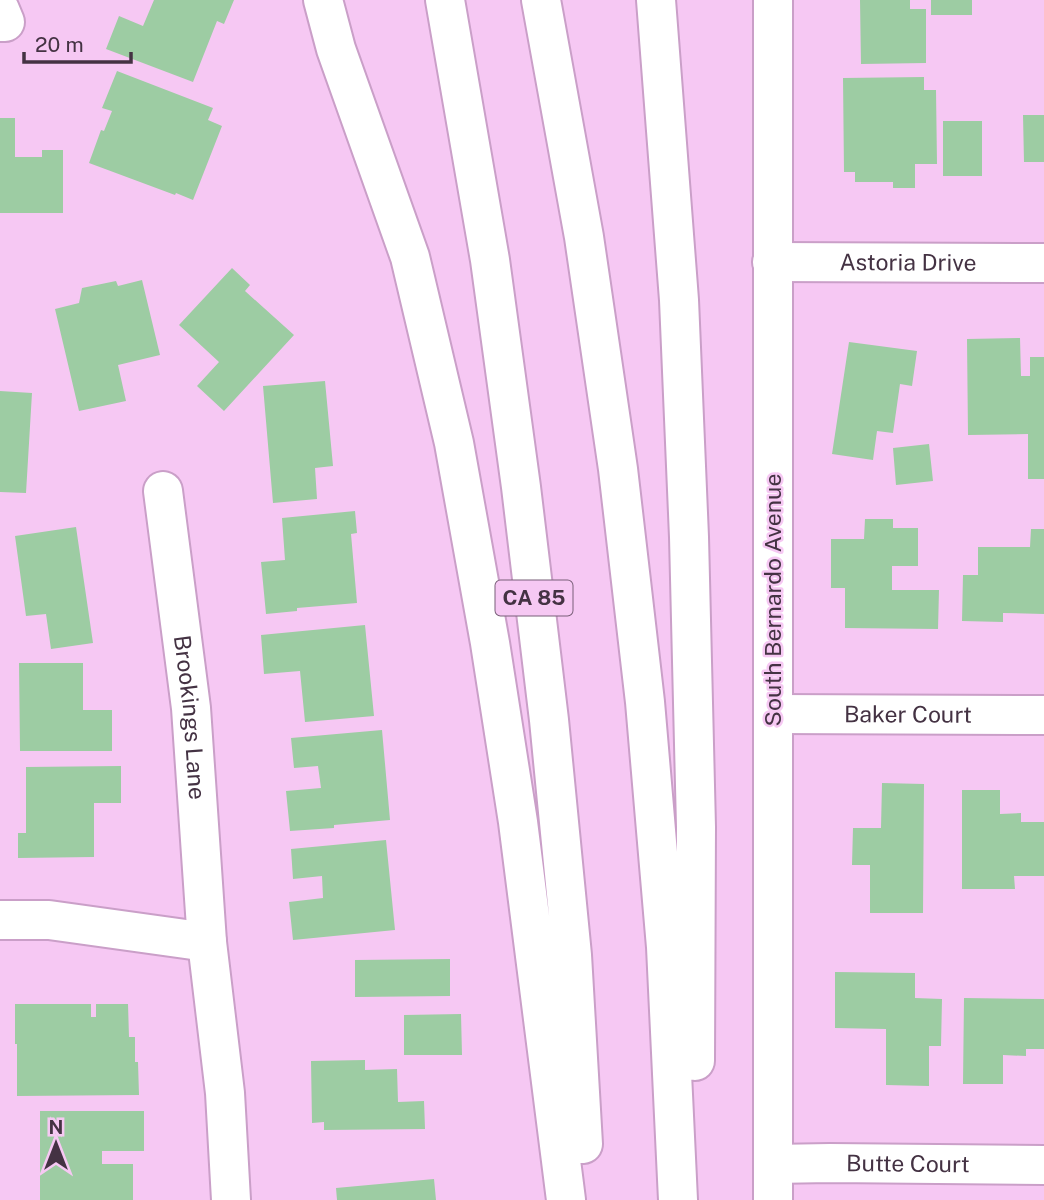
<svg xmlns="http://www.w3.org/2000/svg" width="1044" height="1200" font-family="'Public Sans',sans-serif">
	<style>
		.building { fill: #9dcca3 }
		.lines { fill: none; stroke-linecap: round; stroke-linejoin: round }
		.minor-casing { stroke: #ca9fc8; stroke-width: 42 }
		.highway-casing { stroke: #ca9fc8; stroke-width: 42 }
		.minor { stroke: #fff; stroke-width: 38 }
		.highway { stroke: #fff; stroke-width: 38 }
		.labels { text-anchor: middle; stroke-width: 5; stroke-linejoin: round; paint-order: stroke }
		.shield { fill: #f6c8f3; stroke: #795f78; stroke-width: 2 }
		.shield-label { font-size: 21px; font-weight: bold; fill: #443243 }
		.street-label { font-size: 23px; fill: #443243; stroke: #f6c8f3 }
	</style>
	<rect width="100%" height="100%" fill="#f6c8f3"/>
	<path class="building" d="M 154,0 L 234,0 L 224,24 L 217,21 L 193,82 L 106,49 L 119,16 L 143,26 Z
		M 860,0 L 910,0 L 910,9 L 926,9 L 926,63 L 861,64 Z
		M 931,0 L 972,0 L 972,15 L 931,15 Z
		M 117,71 L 213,108 L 208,120 L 222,126 L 193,200 L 176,193 L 175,195 L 89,163 L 101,130 L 104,131 L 112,111 L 102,108 Z
		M 924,77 L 924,90 L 936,90 L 937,164 L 915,164 L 915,188 L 893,188 L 893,182 L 855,182 L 855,172 L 844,172 L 843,78 Z
		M 1023,115 L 1044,115 L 1044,162 L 1024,162 Z
		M 0,118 L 15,118 L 15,157 L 42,157 L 42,150 L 63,150 L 63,213 L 0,213 Z
		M 943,121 L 982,121 L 982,176 L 943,176 Z
		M 232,268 L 250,285 L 245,291 L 294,335 L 224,411 L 197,386 L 219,362 L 179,325 Z
		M 142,280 L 160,355 L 118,365 L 126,401 L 79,411 L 55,309 L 79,303 L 82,288 L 116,281 L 118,286 Z
		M 1020,338 L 1021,376 L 1030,376 L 1030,357 L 1044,357 L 1044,479 L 1028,479 L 1028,434 L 968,435 L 967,339 Z
		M 849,342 L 917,351 L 912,386 L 900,384 L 893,433 L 877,431 L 873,460 L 832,454 Z
		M 325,381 L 333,466 L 315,468 L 317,499 L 273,503 L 263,386 Z
		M 0,391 L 32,393 L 26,493 L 0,492 Z
		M 929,444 L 933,481 L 896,485 L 893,448 Z
		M 355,511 L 357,533 L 351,534 L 357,603 L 297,608 L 297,611 L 266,614 L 261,562 L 285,560 L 282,518 Z
		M 865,519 L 893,519 L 893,528 L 918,528 L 918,566 L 892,566 L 892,590 L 939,590 L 938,629 L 845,628 L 845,588 L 831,588 L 831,539 L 864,539 Z
		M 76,527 L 93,643 L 51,649 L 46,614 L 26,616 L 15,536 Z
		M 1031,529 L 1044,529 L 1044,614 L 1003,613 L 1003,622 L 962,621 L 963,575 L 978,575 L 978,547 L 1030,547 Z
		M 365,625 L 374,716 L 305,722 L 300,671 L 264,674 L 261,635 Z
		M 19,663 L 83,663 L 83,710 L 112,710 L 112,751 L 20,751 Z
		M 382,730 L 390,820 L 334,825 L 334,828 L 290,831 L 286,791 L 321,788 L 318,766 L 294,768 L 291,738 Z
		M 121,766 L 121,803 L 94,803 L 94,857 L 18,858 L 18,833 L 26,833 L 26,767 Z
		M 882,783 L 924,784 L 923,913 L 870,913 L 870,865 L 852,865 L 853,828 L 881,828 Z
		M 962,790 L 1000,790 L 1000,814 L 1021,813 L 1021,822 L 1044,822 L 1044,876 L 1014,876 L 1015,889 L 962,889 Z
		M 386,840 L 395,930 L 293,940 L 289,902 L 323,898 L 322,876 L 293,879 L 291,849 Z
		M 450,959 L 450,996 L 355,997 L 355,960 Z
		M 835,972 L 915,973 L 915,998 L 942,999 L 941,1046 L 929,1046 L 929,1086 L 886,1085 L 886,1029 L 835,1028 Z
		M 964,998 L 1044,999 L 1044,1049 L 1026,1049 L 1026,1056 L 1003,1055 L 1003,1084 L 963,1084 Z
		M 15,1004 L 91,1004 L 91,1017 L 96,1017 L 96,1004 L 128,1004 L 129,1037 L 135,1037 L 135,1062 L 138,1062 L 139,1095 L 17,1096 L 17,1044 L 15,1044 Z
		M 461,1014 L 462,1055 L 404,1055 L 404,1015 Z
		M 365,1060 L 365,1070 L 397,1069 L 398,1102 L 424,1101 L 425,1129 L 324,1130 L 324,1122 L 312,1123 L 311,1061 Z
		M 40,1111 L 144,1111 L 144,1151 L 102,1151 L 102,1164 L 133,1164 L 133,1200 L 40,1200 Z
		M 434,1179 L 436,1200 L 337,1200 L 336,1188 Z"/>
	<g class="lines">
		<defs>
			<g id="minor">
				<path d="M 773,0 L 773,1200"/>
				<path d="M 0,10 L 5,22 L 0,22"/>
				<path id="s1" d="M 772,262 L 1044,263"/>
				<path id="s2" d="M 163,491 L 191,708 L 207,942 L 225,1093 L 231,1200"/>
				<path id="s3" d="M 773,714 L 1044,715"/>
				<path d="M 0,920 L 49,920 L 207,942"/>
				<path id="s4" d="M 773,1164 L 830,1163 L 1044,1165"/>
			</g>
			<path id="highway" d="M 323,0 L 336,49 L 410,257 L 454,443 L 490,643 L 518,822 L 566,1200
				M 445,0 L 490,260 L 521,487 L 549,720 L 572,955 L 583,1144
				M 541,0 L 584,237 L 618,469 L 645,702 L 666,947 L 678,1200
				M 656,0 L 679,300 L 689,537 L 696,827 L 695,1061"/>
		</defs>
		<use href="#minor" class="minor-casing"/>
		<use href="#highway" class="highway-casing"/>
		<use href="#minor" class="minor"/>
		<use href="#highway" class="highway"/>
	</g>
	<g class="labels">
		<rect class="shield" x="495.5" y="580.5" width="77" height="35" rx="5"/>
		<g class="shield-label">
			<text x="534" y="605">CA 85</text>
		</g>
		<g class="street-label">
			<text dy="8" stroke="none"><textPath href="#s1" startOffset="136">Astoria Drive</textPath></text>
			<text transform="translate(773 600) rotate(-90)" y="8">South Bernardo Avenue</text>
			<text dy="8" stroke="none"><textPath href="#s3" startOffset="135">Baker Court</textPath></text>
			<text dy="8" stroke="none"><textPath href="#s2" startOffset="228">Brookings Lane</textPath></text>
			<text dy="8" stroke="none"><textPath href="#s4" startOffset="135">Butte Court</textPath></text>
		</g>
	</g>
	<g transform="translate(56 1144)" stroke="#f6c8f3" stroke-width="5" paint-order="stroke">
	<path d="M0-5L12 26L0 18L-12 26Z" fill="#443243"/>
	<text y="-10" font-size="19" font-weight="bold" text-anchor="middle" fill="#443243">N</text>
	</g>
	<path d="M24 52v10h107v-10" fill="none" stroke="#443243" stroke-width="3.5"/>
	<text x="35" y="52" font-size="21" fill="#443243" stroke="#f6c8f3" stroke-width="5" paint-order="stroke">20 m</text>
</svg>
